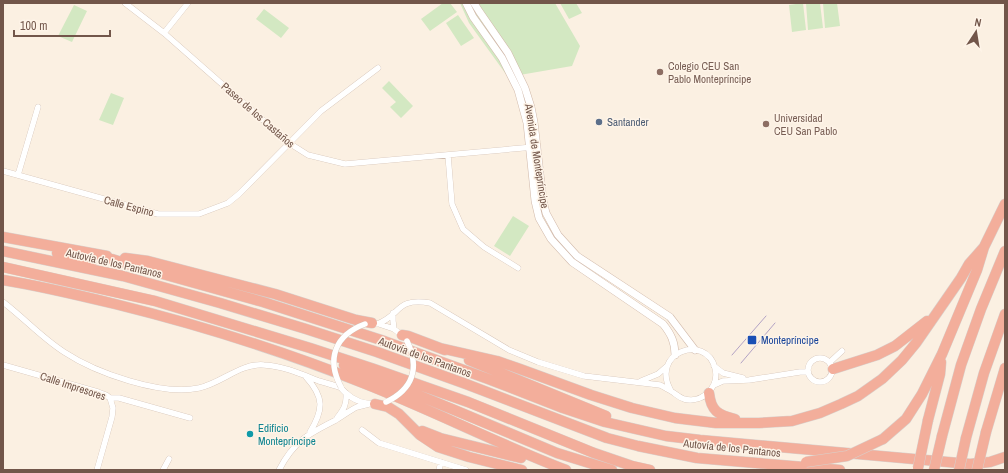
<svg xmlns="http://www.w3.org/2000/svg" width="1008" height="473" font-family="'Archivo Narrow',sans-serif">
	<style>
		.green { fill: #d3e8c2 }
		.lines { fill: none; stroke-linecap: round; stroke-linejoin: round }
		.street-casing { stroke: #cebaac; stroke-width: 6 }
		.secondary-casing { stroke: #d1b9aa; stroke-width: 8 }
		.highway-casing { stroke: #d8d0cc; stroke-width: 11 }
		.street { stroke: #fff; stroke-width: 5.5 }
		.secondary { stroke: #fff; stroke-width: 7 }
		.highway { stroke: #f3ae9b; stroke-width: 10 }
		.tram { stroke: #b2a2c4; stroke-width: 1 }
		.street-bridge-casing { stroke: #cebaac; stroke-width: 6; stroke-linecap: butt }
		.highway-bridge-casing { stroke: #d8d0cc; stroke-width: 11; stroke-linecap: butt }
		.street-bridge { stroke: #fff; stroke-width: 5.5 }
		.highway-bridge { stroke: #f3ae9b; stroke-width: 10 }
		.education-dot { fill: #8d6e63; stroke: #fef4e8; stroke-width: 1.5 }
		.service-dot { fill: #5c6f8a; stroke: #fef4e8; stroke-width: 1.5 }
		.transit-dot { fill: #1a4fb4; stroke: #fef4e8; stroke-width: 1.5 }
		.culture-dot { fill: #0f9aa8; stroke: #fef4e8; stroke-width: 1.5 }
		.labels { text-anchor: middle; stroke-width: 3; stroke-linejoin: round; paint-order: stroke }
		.education-label { font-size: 11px; fill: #785e54; stroke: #fef4e8; text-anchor: start }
		.street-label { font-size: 11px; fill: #72564a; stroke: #fef4e8 }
		.service-label { font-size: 11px; fill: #4e5e75; stroke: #fef4e8; text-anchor: start }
		.transit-label { font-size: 11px; fill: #164399; stroke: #fef4e8; text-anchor: start }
		.culture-label { font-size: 11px; fill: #0d838f; stroke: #fef4e8; text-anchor: start }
	</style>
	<rect width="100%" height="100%" fill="#fbf0e2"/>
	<path class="green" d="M 443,3 L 450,3 L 457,12 L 430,31 L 421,19 Z
		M 460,3 L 555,3 L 580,46 L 572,66 L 508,77 L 469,23 Z
		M 560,3 L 576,3 L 582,13 L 569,19 Z
		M 803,3 L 806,30 L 792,32 L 789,5 Z
		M 806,3 L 820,3 L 823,28 L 808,30 Z
		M 823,3 L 837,3 L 840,26 L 825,28 Z
		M 74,5 L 87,11 L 72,42 L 58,36 Z
		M 264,9 L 289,28 L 281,38 L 256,19 Z
		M 458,15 L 474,38 L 461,46 L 446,23 Z
		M 389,81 L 413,106 L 401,118 L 390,107 L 396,102 L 382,88 Z
		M 111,93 L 124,98 L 113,125 L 99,120 Z
		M 513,216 L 529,226 L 510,256 L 494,246 Z"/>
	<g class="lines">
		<defs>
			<path id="street" d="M 125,3 L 164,33 L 289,143 L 308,155 L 345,164 L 534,147
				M 164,33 L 188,3
				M 448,155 L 452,204 L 463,229 L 484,247 L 518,268
				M 3,171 L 158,214 L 199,214 L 228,203 L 239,194 L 321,111 L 378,68
				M 18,175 L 38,107
				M 3,302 C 24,318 42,338 64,352 C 96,373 161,396 199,388 C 222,383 240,363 264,365 C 283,366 301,374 319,381 C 326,383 333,385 339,387 C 342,388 343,391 346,393 C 354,401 365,404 376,404
				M 393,313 L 393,321 L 394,329
				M 377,324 C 401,316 395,297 430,303 L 509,350 L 538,362 L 584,376 L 660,385 C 664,387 668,389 671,391 C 676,394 678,397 684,399 C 702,404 720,387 715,368 C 706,333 649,352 671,391
				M 379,324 L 394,329 L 403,336
				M808 370a12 12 0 1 1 24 0a12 12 0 1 1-24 0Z
				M 830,362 L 842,351
				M 3,365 L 98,392 L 106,395 L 110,398 L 119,398 L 190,418
				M 714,366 L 723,373 L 743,378
				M 306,377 C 324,397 324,409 310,432
				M 641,381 L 658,374 L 666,367
				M 714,385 L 723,381 L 749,380 L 800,372 L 808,372
				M 337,418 C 344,409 347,404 346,393
				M 362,430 L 379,443 L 466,470
				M 97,470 L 112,417 L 113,408 L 110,398
				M 163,470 L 169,459
				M 279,470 C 294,441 308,434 336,420 C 343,416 350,410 357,407 C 361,406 365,405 369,404
				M 439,470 L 441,462"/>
			<path id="secondary" d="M 466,3 L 473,17 L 502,58 L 518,90 L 527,123 L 535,201 L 539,218 L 551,239 L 572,262 L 663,324 C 671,334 675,342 675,355
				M 474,3 L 479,11 L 508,53 L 525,88 L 531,107 L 534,122 L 543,200 L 546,213 L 558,235 L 577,256 L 670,317 L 695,350"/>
			<path id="highway" d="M 3,237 L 107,256
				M 3,251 L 123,276 L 220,303 L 306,329 L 377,352 L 466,384 L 607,438 L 638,446 L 697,458 L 840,470
				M 57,253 L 91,263
				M 102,256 L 141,268 L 263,302 L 381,340 L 491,380 L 563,408 L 605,422 L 666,436 L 700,440 L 970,464 L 990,462 L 1005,457
				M 125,258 L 148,261 L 275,294 L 356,320 L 372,323
				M 3,267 L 155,301 L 310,348 L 374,369 L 468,402 L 594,453 L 632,466 L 650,470
				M 3,280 C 41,286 78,295 115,304 C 200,325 283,351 363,383 C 432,410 498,444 566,470
				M 402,335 L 408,336 L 445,350
				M 440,348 L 497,361 L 520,369 L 591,395 L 632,408 L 675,418 L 716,423 L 759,423 L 792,421 L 820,413 L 841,404 L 858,396 L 882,379 L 902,360 L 916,343 L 961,278 L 969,264 L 984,247
				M 469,360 L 606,416
				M 344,365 L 452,409 L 557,453 L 612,470
				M 833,369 L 877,355 L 895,346 L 927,321
				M 709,393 C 711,411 718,415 735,419
				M 375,404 L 388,407 L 399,414 L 420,435 L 438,447 L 469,457 L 522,470
				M 928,420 L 940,374 L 941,362
				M 422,431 L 440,438 L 521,458
				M 986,432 L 1005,368
				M 942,436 L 961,365 L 981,309 L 1005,251
				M 966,438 L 984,373 L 1005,314
				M 883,439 L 906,419 L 922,394 L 942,354 L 977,270 L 984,247 L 1005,204"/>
		</defs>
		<use href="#street" class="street-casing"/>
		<use href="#secondary" class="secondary-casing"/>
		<use href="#highway" class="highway-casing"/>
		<use href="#street" class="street"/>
		<use href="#secondary" class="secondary"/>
		<use href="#highway" class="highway"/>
		<path class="tram" d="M 732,355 L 766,316
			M 741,363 L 775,323"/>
		<defs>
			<path id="street-bridge" d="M 341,387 C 326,359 335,335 365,324
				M 386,402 C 413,389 420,368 407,341"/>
			<path id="highway-bridge" d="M 806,462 L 847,456 L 883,439
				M 918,468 L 928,420
				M 934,470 L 942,436
				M 959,470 L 966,438
				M 977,470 L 986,432"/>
		</defs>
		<use href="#street-bridge" class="street-bridge-casing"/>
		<use href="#highway-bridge" class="highway-bridge-casing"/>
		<use href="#street-bridge" class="street-bridge"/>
		<use href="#highway-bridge" class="highway-bridge"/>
	</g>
	<g class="education-dot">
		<circle cx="660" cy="72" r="4"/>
		<circle cx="766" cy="124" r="4"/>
	</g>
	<circle class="service-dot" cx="599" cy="122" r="4"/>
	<rect class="transit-dot" x="747" y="335" width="10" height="10" rx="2"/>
	<circle class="culture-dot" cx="250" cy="434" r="4"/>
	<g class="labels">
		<g class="education-label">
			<text x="668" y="70">Colegio CEU San<tspan x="668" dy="13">Pablo Montepríncipe</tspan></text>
			<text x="774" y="122">Universidad<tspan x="774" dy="13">CEU San Pablo</tspan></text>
		</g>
		<g class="street-label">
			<text transform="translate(258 115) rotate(41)" y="4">Paseo de los Castaños</text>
			<text transform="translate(537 156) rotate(81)" y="4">Avenida de Montepríncipe</text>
			<text transform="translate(129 206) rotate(15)" y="4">Calle Espino</text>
			<text transform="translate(114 263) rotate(13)" y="4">Autovía de los Pantanos</text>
			<text transform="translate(425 357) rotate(20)" y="4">Autovía de los Pantanos</text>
			<text transform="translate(73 386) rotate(18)" y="4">Calle Impresores</text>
			<text transform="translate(732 448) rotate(6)" y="4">Autovía de los Pantanos</text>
		</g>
		<g class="service-label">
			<text x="607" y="126">Santander</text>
		</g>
		<g class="transit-label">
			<text x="761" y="344">Montepríncipe</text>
		</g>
		<g class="culture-label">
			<text x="258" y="432">Edificio<tspan x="258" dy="13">Montepríncipe</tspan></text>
		</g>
	</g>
	<rect width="1008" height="473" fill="none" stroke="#72564a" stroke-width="8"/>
	<g transform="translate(976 32) rotate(12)" stroke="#fef4e8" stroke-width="3" paint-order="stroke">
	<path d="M0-3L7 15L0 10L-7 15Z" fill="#72564a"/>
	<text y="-6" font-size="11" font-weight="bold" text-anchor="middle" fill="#72564a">N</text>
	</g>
	<path d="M14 30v6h96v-6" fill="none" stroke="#72564a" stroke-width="2"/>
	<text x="20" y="30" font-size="12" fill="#72564a" stroke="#fef4e8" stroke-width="3" paint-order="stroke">100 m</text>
</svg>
